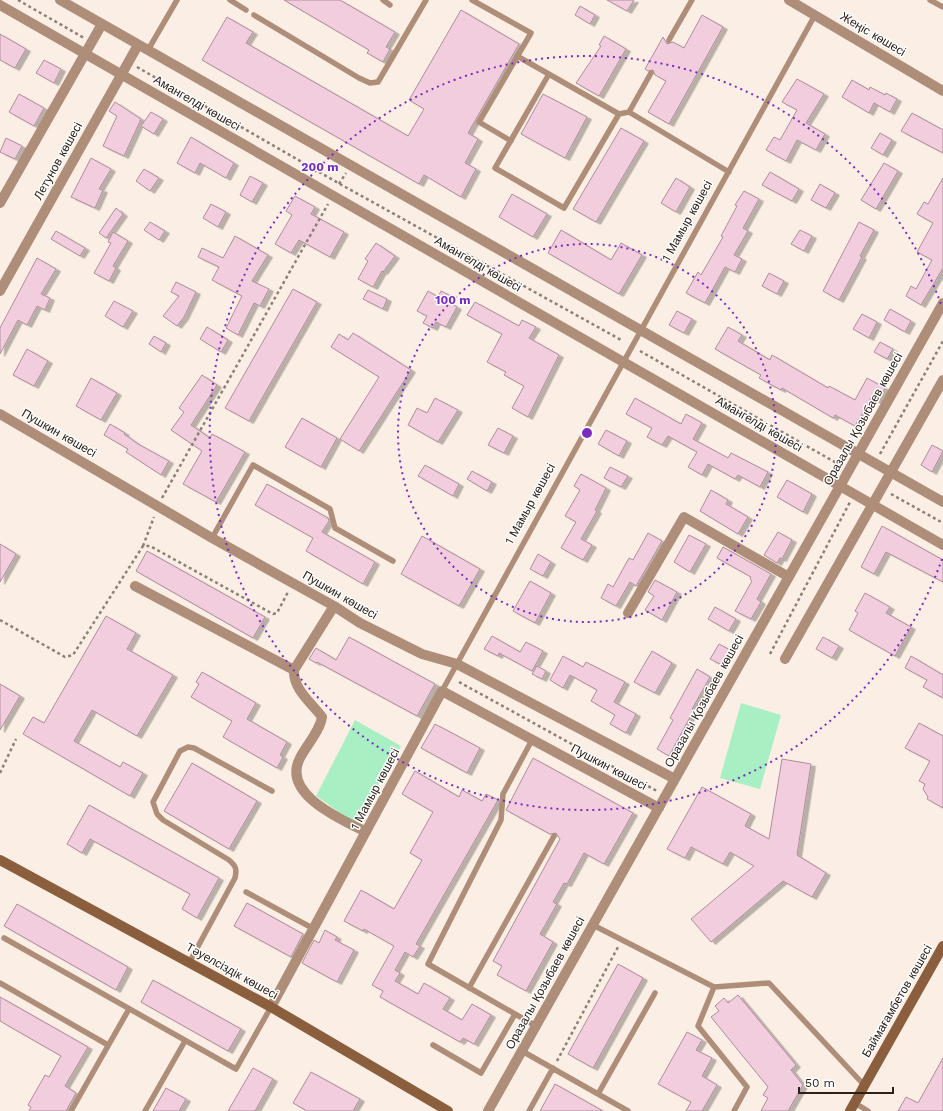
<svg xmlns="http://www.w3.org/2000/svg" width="943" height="1111" font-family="'Work Sans',sans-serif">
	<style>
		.green { fill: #a8f0c3 }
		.building { fill: #f2cdde; stroke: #af8d9d; filter: url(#shadow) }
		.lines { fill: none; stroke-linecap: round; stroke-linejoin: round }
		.path { stroke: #8d8077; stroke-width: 2.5; stroke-dasharray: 3 3; stroke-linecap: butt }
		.service { stroke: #ae8e78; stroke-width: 5.5 }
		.minor { stroke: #ae8e78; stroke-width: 10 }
		.tertiary { stroke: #ae8e78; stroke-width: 10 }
		.secondary { stroke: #8b5e3d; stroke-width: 10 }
		.ring { fill: none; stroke: #7b2cbf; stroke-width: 2; stroke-dasharray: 2 4 }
		.labels { text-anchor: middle; stroke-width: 3; stroke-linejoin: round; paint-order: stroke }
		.street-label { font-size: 12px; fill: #2c2018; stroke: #fefefe }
		.centre { fill: #7b2cbf; stroke: #fefefe; stroke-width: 2 }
		.ring-label { font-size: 12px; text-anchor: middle; font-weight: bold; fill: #7b2cbf; stroke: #fefefe; stroke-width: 3; stroke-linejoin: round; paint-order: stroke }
	</style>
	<defs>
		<filter id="shadow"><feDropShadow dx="4.5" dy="2.5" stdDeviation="0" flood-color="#0004"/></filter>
	</defs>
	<rect width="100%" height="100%" fill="#fbeee4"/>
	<path class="green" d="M 741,703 L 781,715 L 760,789 L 720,778 Z
		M 355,720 L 401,746 L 356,824 L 316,796 Z"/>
	<path class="building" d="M 284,0 L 340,0 L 395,32 L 386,47 L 390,49 L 383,62 L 367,53 L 369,50 Z
		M 607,0 L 634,0 L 627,11 Z
		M 580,6 L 595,15 L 590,24 L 575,15 Z
		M 461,10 L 519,44 L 468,133 L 478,139 L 465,163 L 476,169 L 461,197 L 424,175 L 419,184 L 202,60 L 227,17 L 253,32 L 246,43 L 408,136 L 424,109 L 409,100 Z
		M 702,15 L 723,27 L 669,124 L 648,112 L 666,81 L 655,75 L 653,70 L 648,71 L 645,69 L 663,37 L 667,44 L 673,42 L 684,48 Z
		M 0,34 L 26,49 L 15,68 L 0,60 Z
		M 604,36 L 626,49 L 599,96 L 576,83 L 601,46 L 599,45 Z
		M 44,60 L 61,69 L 54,83 L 36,73 Z
		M 797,79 L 824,94 L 806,123 L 825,134 L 816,150 L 797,140 L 786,161 L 766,150 L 774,137 L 780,140 L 797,110 L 782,102 Z
		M 852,80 L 869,90 L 870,87 L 885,95 L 886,93 L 897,99 L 890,112 L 874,103 L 869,113 L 842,97 Z
		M 19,94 L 44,108 L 34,126 L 9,112 Z
		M 543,94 L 587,117 L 565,158 L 521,134 Z
		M 115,102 L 141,119 L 124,156 L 103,146 L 117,116 L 109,111 Z
		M 151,112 L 163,119 L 154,134 L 141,126 Z
		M 912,113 L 943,130 L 943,153 L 901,131 Z
		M 621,128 L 644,141 L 596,222 L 573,209 Z
		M 880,133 L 892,140 L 883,155 L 871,148 Z
		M 191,137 L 234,163 L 226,178 L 200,163 L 195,173 L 177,163 Z
		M 6,138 L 22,146 L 15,159 L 0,152 Z
		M 91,158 L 111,169 L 99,189 L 103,190 L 95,208 L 71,197 Z
		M 884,163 L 898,171 L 876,209 L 861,200 Z
		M 144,169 L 159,178 L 150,191 L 136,181 Z
		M 770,172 L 799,189 L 792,201 L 762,185 Z
		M 250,176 L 263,183 L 252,202 L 240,195 Z
		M 676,178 L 690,187 L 676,212 L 661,203 Z
		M 943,178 L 943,268 L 921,305 L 906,296 L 911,286 L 916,289 L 932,260 L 917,252 L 933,223 L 917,214 L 924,202 L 928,204 Z
		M 820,184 L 835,193 L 826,208 L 811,200 Z
		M 744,191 L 759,199 L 743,228 L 748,231 L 734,255 L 742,259 L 735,272 L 725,267 L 705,303 L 686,293 L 698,272 L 701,275 L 723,237 L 721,236 L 737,206 L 735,205 Z
		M 512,194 L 547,214 L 533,237 L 499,217 Z
		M 295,196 L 315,207 L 311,214 L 344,232 L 330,257 L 299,240 L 291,253 L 275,244 L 292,215 L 286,211 Z
		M 211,204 L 226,212 L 218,227 L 203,218 Z
		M 116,208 L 123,214 L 106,238 L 99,233 Z
		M 150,222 L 165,231 L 159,240 L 144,230 Z
		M 859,222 L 874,230 L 860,256 L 862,257 L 839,300 L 823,291 Z
		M 561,230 L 611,260 L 621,243 L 642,255 L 619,294 L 548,253 Z
		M 800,230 L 812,236 L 804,251 L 791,244 Z
		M 56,231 L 85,248 L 80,256 L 51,239 Z
		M 113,232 L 128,241 L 113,266 L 116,268 L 109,281 L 94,273 L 111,243 L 108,242 Z
		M 235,236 L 268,255 L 252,281 L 269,289 L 260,306 L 254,303 L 238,335 L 226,328 L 242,296 L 212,280 L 219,267 L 198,257 L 202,248 L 223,258 Z
		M 376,243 L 395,256 L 383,272 L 382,271 L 373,287 L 358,279 L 368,261 L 365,259 Z
		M 37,258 L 56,269 L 41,294 L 50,298 L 45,310 L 37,306 L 27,325 L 18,320 L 0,354 L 0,328 Z
		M 769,273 L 784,281 L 777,294 L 762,286 Z
		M 176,282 L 196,292 L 184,317 L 177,326 L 163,316 L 179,296 L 171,292 Z
		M 293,289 L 317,302 L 249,421 L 225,408 Z
		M 368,290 L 387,299 L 383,309 L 363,299 Z
		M 428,291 L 438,297 L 441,291 L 451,296 L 448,302 L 457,307 L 446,327 L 436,322 L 433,328 L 423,323 L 427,316 L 417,311 Z
		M 114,301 L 133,311 L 123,327 L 105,316 Z
		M 475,302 L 519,326 L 522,320 L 536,327 L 529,338 L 559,355 L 528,417 L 512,408 L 524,386 L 504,375 L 506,372 L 487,362 L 502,334 L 467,315 Z
		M 890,309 L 911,321 L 905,332 L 884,320 Z
		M 677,311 L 692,319 L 684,333 L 669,325 Z
		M 862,314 L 877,322 L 869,338 L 853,329 Z
		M 207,327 L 228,340 L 221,352 L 200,339 Z
		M 728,327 L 742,335 L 738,341 L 770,360 L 772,355 L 828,388 L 829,386 L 855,400 L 867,378 L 885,388 L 878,402 L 871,398 L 855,426 L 835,415 L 833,418 L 782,388 L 781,390 L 759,378 L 761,375 L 715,349 Z
		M 353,333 L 411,370 L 359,451 L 340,439 L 379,377 L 331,347 L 339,334 L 348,340 Z
		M 154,336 L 166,343 L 161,352 L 149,344 Z
		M 880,342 L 893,349 L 887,359 L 874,352 Z
		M 27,349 L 48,361 L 34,386 L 13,375 Z
		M 202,375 L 217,385 L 191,425 L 210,438 L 212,434 L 245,452 L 216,502 L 183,484 L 202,451 L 171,430 L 184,412 L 179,408 Z
		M 91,378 L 117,393 L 101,420 L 76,406 Z
		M 435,398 L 458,410 L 438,442 L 408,425 L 417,408 L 427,413 Z
		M 635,398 L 681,424 L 686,414 L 702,423 L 693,439 L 728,458 L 731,453 L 768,472 L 760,487 L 738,475 L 735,479 L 708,464 L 702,475 L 688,467 L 697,452 L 668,436 L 662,445 L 647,437 L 652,428 L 626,414 Z
		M 302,418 L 337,438 L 321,467 L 285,447 Z
		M 110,424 L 125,433 L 124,434 L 138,444 L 169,461 L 161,475 L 126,452 L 128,449 L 104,435 Z
		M 498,428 L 513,436 L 504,453 L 488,445 Z
		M 606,430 L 627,441 L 619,456 L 598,444 Z
		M 932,445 L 943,451 L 932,472 L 921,465 Z
		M 425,465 L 459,484 L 453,496 L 418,476 Z
		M 610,467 L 628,476 L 621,487 L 604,478 Z
		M 472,471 L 492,482 L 487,491 L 467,479 Z
		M 581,474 L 606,488 L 595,510 L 597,511 L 581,539 L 592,545 L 583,560 L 561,548 L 576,522 L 565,516 L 580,490 L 574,486 Z
		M 787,480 L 812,494 L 803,512 L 777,497 Z
		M 267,484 L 328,518 L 329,521 L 322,532 L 375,562 L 363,584 L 306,551 L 313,538 L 255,505 Z
		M 711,490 L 728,500 L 726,504 L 748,517 L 738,534 L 700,511 Z
		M 882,526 L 943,560 L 943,582 L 886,552 L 874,574 L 861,567 Z
		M 778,532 L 792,540 L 782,559 L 780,558 L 777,563 L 764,555 Z
		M 648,533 L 662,541 L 636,586 L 630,582 L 616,606 L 601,598 L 608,584 L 613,587 L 629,558 L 633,560 Z
		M 689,535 L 706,544 L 690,572 L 674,562 Z
		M 422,536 L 480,569 L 459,606 L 401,574 Z
		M 0,544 L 16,554 L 0,582 Z
		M 723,547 L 771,574 L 757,599 L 761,602 L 751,619 L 735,611 L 752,581 L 750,579 L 751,577 L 717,558 Z
		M 147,551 L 265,617 L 253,638 L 136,571 Z
		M 538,554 L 551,562 L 543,576 L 530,569 Z
		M 655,580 L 677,592 L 662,620 L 645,610 L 654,596 L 648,592 Z
		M 530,581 L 551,593 L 535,623 L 513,611 Z
		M 865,593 L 890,607 L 886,613 L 911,627 L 895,656 L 849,630 L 858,613 L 855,611 Z
		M 715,607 L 736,619 L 729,631 L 708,619 Z
		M 106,616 L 136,633 L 127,649 L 173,675 L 137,736 L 92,710 L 74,741 L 120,767 L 123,762 L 143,773 L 130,796 L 23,734 L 33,717 L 44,723 Z
		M 492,636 L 520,652 L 526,642 L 543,651 L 532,671 L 499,653 L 498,656 L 484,649 Z
		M 349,637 L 435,684 L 417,716 L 317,662 L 316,663 L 309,659 L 316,648 L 336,660 Z
		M 823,637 L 839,646 L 832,658 L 816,649 Z
		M 719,644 L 730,650 L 722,665 L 710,659 Z
		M 652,651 L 672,663 L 655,693 L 634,682 Z
		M 563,656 L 583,667 L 586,662 L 625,682 L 614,702 L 636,714 L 626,733 L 610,724 L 615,715 L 591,701 L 597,690 L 570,675 L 563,688 L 550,680 Z
		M 911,656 L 943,675 L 943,698 L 923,687 L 927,680 L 905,668 Z
		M 537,666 L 546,671 L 542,679 L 532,674 Z
		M 697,669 L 710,677 L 692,709 L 694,710 L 669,756 L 657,749 L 673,720 L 670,718 Z
		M 202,672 L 256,703 L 247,719 L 287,742 L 280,755 L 283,757 L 277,768 L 223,737 L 232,721 L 191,697 L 199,684 L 196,682 Z
		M 0,684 L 20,696 L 0,730 Z
		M 919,723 L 943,736 L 943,808 L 927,799 L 928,797 L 923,789 L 925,784 L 919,781 L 930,761 L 905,748 Z
		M 435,724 L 480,748 L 467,773 L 421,748 Z
		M 533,758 L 633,813 L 604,864 L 584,853 L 567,884 L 564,883 L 553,902 L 557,904 L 540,934 L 553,942 L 526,991 L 497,975 L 502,966 L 493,961 L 560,839 L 556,833 L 550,834 L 506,810 Z
		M 782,759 L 811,764 L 797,855 L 826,873 L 812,897 L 783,881 L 711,942 L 691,919 L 754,866 L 730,852 L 723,864 L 691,847 L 685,858 L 667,849 L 702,787 L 751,814 L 745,826 L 769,839 Z
		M 192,763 L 257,801 L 229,849 L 164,811 Z
		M 415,771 L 459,797 L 462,790 L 482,801 L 486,794 L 498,800 L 416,944 L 420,946 L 413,957 L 405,952 L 395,970 L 400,973 L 395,981 L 418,994 L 424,983 L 450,998 L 443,1009 L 462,1020 L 472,1004 L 491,1015 L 474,1044 L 463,1038 L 460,1042 L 380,997 L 383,991 L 372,985 L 394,946 L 364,929 L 363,931 L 344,921 L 361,890 L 394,909 L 422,860 L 410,853 L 433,812 L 402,794 Z
		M 89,805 L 219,878 L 197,918 L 182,909 L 190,894 L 90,839 L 82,853 L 67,844 Z
		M 247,903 L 303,934 L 291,957 L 234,926 Z
		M 17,904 L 128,967 L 116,990 L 4,926 Z
		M 325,930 L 337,937 L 335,940 L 354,950 L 337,982 L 302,963 L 314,940 L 319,943 Z
		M 618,964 L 643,978 L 593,1068 L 568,1054 Z
		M 153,980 L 241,1029 L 228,1051 L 141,1002 Z
		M 738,995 L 796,1065 L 791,1070 L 803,1085 L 788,1111 L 761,1111 L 768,1098 L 763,1095 L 768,1087 L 711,1017 L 719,1011 L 715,1006 L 724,998 L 728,1003 Z
		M 0,997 L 88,1047 L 65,1086 L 76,1093 L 66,1111 L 29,1111 L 31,1107 L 28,1105 L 45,1075 L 49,1077 L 61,1056 L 0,1021 Z
		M 687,1032 L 702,1040 L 696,1050 L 712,1058 L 702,1076 L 717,1085 L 702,1111 L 686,1111 L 691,1102 L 658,1084 Z
		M 943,1058 L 943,1111 L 898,1111 L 906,1097 L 918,1103 Z
		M 253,1068 L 273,1079 L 255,1111 L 228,1111 Z
		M 311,1072 L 360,1099 L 353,1111 L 307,1111 L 293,1103 Z
		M 555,1084 L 603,1111 L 540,1111 Z
		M 166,1088 L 186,1099 L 179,1111 L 153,1111 Z"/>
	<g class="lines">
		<path class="path" d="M 18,0 L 84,38
			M 137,67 L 340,184 L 623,341
			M 339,184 L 346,173
			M 640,351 L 840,465
			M 880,454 L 943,341
			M 891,494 L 943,523
			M 162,498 L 328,204
			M 143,546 L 154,517
			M 0,620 L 65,657 L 73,655 L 143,546 L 150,546 L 273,614 L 277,613 L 288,592
			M 770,654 L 850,502
			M 459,682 L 657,791
			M 0,773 L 16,739
			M 557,1061 L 618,947"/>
		<path class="service" d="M 230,0 L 246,10
			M 383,0 L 390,5
			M 472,0 L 531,33 L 479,122 L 511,141
			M 930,0 L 943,7
			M 254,15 L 359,78 L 370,83 L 378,82 L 426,0
			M 669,40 L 692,0
			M 148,50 L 177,0
			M 517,56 L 619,114
			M 549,74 L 495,168 L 564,208 L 619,114 L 629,112 L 651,73
			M 629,112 L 729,172
			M 212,538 L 253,465 L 330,509 L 335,528 L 393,561
			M 442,691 L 815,15
			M 532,740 L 503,794 L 501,820 L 428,964 L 536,1026
			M 246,892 L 314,929
			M 593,925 L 714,987 L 769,983 L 864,1085
			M 4,938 L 236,1069 L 271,1007
			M 189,963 L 235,878 C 237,869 236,866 229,860 L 163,820 L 157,814 L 153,802 L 180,751 L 188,747 L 194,748 L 272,791
			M 0,983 L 108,1045
			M 714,987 L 698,1026 L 747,1087 L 734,1111
			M 469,988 L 554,836
			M 433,1045 L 481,1073 L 515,1014
			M 522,1051 L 628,1111
			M 598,1094 L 655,993
			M 855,1103 L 868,1111
			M 71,1111 L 129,1009
			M 145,1111 L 185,1041
			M 529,1111 L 553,1068"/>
		<path class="minor" d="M 60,0 L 943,502
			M 0,5 L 943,545
			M 0,203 L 102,24
			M 0,291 L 138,45
			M 0,414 L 212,538 L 334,606 L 360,623 L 422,654 L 457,664 L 675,779
			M 135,586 L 294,670 L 334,606
			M 628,613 L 684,517 L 789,577
			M 294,670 C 293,690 312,703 322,717 C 320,731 306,746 300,758 C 281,794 341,819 366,832
			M 271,1007 L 442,691 L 659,808
			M 488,1111 L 840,486"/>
		<path class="tertiary" d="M 789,0 L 943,91
			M 840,486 L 943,303
			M 785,659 L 943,380"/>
		<path class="secondary" d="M 0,860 L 271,1007 L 448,1111
			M 850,1111 L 943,946"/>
	</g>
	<g class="ring">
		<circle cx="587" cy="433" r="189"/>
		<path d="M942 559A377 377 0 1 1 942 307"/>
	</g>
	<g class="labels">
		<g class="street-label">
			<text transform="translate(873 34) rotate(31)" y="4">Жеңіс көшесі</text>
			<text transform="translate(197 103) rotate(30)" y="4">Амангелді көшесі</text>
			<text transform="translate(58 161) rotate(-61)" y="4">Летунов көшесі</text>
			<text transform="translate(687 221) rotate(-61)" y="4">1 Мамыр көшесі</text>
			<text transform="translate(478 264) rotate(30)" y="4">Амангелді көшесі</text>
			<text transform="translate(863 419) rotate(-61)" y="4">Оразалы Қозыбаев көшесі</text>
			<text transform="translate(759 424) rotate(30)" y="4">Амангелді көшесі</text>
			<text transform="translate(59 433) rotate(30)" y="4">Пушкин көшесі</text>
			<text transform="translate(530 504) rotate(-61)" y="4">1 Мамыр көшесі</text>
			<text transform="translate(340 595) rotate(30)" y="4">Пушкин көшесі</text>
			<text transform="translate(704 701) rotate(-61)" y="4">Оразалы Қозыбаев көшесі</text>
			<text transform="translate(609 767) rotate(28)" y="4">Пушкин көшесі</text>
			<text transform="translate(375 789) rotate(-62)" y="4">1 Мамыр көшесі</text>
			<text transform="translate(232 971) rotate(29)" y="4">Тәуелсіздік көшесі</text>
			<text transform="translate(545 983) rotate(-61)" y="4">Оразалы Қозыбаев көшесі</text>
			<text transform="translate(897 1001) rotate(-60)" y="4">Баймағамбетов көшесі</text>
		</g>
	</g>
	<circle cx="587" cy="433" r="6" class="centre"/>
	<g class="ring-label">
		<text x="320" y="171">200 m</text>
		<text x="453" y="304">100 m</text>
	</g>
	<path d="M799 1087v6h94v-6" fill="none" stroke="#2c2018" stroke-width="2"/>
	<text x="805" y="1087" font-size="12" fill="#2c2018" stroke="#fefefe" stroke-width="3" paint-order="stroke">50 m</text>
</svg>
